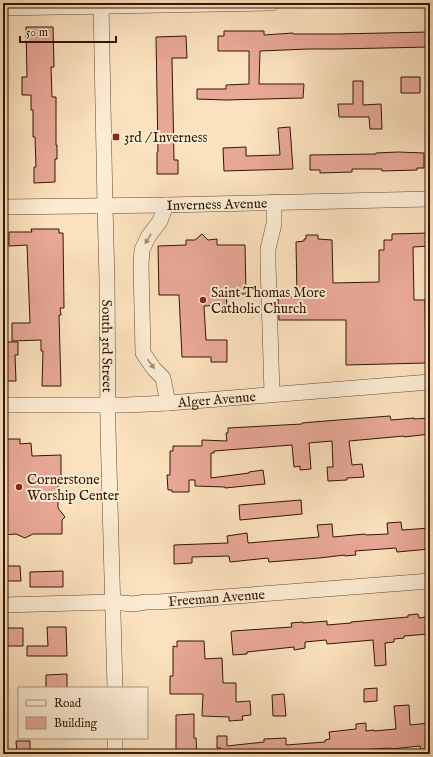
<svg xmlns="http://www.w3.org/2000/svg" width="433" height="757" font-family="'IM FELL English',serif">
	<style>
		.building { fill: #e8a897; stroke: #341502 }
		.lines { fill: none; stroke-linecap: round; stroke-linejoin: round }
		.minor-casing { stroke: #664831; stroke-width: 16 }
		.minor { stroke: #fcecd4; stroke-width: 15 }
		.oneway { fill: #a28b76 }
		.poi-dot { fill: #8f2418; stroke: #fcecd4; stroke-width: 1.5 }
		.labels { text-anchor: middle; stroke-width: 4; stroke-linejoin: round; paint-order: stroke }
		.poi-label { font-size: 14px; fill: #341502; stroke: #fcecd4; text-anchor: start }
		.street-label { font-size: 14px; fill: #341502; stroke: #fcecd4 }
	</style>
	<rect width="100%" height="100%" fill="#fbe1bd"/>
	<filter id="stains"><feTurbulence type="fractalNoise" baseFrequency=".005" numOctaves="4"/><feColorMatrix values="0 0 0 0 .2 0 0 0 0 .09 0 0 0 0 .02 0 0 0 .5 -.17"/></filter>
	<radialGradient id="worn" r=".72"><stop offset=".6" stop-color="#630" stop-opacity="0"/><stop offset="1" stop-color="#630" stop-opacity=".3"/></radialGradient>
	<path class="building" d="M 26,27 L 53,27 L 54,67 L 51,67 L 52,97 L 56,97 L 56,145 L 57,145 L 57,159 L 55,159 L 55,182 L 34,183 L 34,167 L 36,167 L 35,137 L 33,137 L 33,110 L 31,110 L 31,95 L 22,95 L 22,77 L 27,77 Z
		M 224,31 L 264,31 L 264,35 L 293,33 L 293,34 L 337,34 L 430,32 L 430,47 L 337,49 L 308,49 L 260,51 L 259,84 L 304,84 L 303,98 L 226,100 L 197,99 L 197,89 L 226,89 L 226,85 L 249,84 L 249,51 L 218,51 L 218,36 L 224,36 Z
		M 186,36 L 187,58 L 172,58 L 174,160 L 178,160 L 178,174 L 157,174 L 157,152 L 158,152 L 156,37 Z
		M 401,77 L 420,77 L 420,93 L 401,93 Z
		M 353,81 L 363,81 L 363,105 L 381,104 L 382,129 L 370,129 L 369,117 L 339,117 L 338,104 L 353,104 Z
		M 290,127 L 293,169 L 224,171 L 223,148 L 246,147 L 246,156 L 280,155 L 278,128 Z
		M 398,152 L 424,153 L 424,168 L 417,168 L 417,170 L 382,171 L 382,169 L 352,169 L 352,172 L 320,173 L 320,170 L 310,170 L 310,155 L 376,154 L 376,153 Z
		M 31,229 L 59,229 L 59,233 L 63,233 L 64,308 L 60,308 L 61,315 L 59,315 L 61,386 L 42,386 L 43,351 L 41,351 L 41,340 L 12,341 L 12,323 L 30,323 L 27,245 L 9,246 L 9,232 L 32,232 Z
		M 430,233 L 430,246 L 413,247 L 414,300 L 425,300 L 426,363 L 346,365 L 346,320 L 279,320 L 278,297 L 297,297 L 296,242 L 304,241 L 304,239 L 306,239 L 306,235 L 318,235 L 318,239 L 332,240 L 333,283 L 379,282 L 379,250 L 384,250 L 384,240 L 392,240 L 392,234 Z
		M 202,234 L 208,240 L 217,239 L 217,245 L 245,245 L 246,294 L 226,294 L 227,305 L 204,306 L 206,340 L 227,340 L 227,362 L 211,362 L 211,357 L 182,357 L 179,295 L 159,295 L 158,246 L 186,245 L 186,240 L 195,240 Z
		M 5,342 L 18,342 L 18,355 L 15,355 L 16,381 L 3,381 L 3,368 L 5,367 Z
		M 390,416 L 391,420 L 414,418 L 414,419 L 430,418 L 430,434 L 404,437 L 404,436 L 349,441 L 352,465 L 362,464 L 364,477 L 347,478 L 347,480 L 328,481 L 327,467 L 333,467 L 332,441 L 309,443 L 311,469 L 300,470 L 300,466 L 294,467 L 292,445 L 214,451 L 214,453 L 211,453 L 211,478 L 249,473 L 249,472 L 263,470 L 265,484 L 225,488 L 225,487 L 195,486 L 195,480 L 189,480 L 189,492 L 172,492 L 172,490 L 168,490 L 167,475 L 170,475 L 170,451 L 173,451 L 173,446 L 202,446 L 202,440 L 227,441 L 226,433 L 228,433 L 228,428 L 302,424 L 302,423 L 313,422 Z
		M 3,439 L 20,439 L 20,444 L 31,443 L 32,456 L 61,455 L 61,483 L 58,483 L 58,508 L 65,517 L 62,520 L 62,534 L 33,534 L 25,538 L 16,534 L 3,535 Z
		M 301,500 L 302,514 L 240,520 L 239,505 Z
		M 401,522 L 402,530 L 430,528 L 430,549 L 397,552 L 396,548 L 355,551 L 356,555 L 345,556 L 345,555 L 319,558 L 269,562 L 268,558 L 230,562 L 229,556 L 192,557 L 192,563 L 174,564 L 174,545 L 228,543 L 227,536 L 247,533 L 248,543 L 319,537 L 317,525 L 332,524 L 333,537 L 365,534 L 366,535 L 388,534 L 387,523 Z
		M 5,566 L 20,566 L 21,581 L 5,581 Z
		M 63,571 L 63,587 L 30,587 L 30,572 Z
		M 418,614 L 419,618 L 426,617 L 428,634 L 404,636 L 404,638 L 394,639 L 394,642 L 385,643 L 386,665 L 375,666 L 373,640 L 327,644 L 326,640 L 305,642 L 305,648 L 294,650 L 294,647 L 247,652 L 247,654 L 233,655 L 231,632 L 233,631 L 292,627 L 291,623 L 303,622 L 303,623 L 327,621 L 327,625 L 351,623 L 351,622 L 408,617 L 408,615 Z
		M 47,627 L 66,627 L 67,656 L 27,656 L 27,646 L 48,646 Z
		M 7,628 L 23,628 L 23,646 L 7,646 Z
		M 177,641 L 204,641 L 205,659 L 222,658 L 223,683 L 236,683 L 236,702 L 250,701 L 251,715 L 242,716 L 243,720 L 229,721 L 229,717 L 202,716 L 203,694 L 170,694 L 170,676 L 173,676 L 173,646 L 177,647 Z
		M 67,674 L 67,688 L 46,688 L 46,675 Z
		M 377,688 L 377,701 L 364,702 L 364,689 Z
		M 284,694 L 286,716 L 273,716 L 272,695 Z
		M 409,705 L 410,725 L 430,723 L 430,750 L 421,750 L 420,746 L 391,749 L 391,748 L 342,751 L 343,753 L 335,754 L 221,754 L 221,748 L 217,748 L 217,736 L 227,736 L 227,746 L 264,742 L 264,739 L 286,738 L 286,745 L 325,742 L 325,740 L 330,739 L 329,732 L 356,729 L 356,724 L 366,723 L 366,731 L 374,730 L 374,731 L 396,729 L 394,706 Z
		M 194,714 L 194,738 L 196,738 L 197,754 L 176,753 L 176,715 Z
		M 16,741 L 30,741 L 30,754 L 17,754 Z"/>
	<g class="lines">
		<defs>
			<g id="minor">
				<path id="s1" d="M 101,3 L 105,205 L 107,280 L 108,429 L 115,688"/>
				<path d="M 3,8 L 272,3"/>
				<path d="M 166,205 L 160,221 L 148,237 L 142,250 L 141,264 L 143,353 L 154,369 L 163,378 L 168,403"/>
				<path id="s2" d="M 3,207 L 166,205 L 430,199"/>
				<path d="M 272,394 L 268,263 L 268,249 L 274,224 L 274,202"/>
				<path id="s3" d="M 3,405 L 127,405 L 168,403 L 430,382"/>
				<path id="s4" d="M 3,605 L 112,602 L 133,604 L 146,602 L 158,602 L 430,581"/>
				<path d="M 115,738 L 115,754"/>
			</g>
		</defs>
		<use href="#minor" class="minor-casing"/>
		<use href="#minor" class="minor"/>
	</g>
	<defs><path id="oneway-solid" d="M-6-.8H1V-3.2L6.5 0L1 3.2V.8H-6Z"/></defs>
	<g class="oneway">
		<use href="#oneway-solid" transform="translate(148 239) rotate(121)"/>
		<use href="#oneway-solid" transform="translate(151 364) rotate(54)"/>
	</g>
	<g class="poi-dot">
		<rect x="112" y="133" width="8" height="8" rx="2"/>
		<circle cx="203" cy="300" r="4"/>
		<circle cx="19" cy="487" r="4"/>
	</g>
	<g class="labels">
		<g class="poi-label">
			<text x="124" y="142">3rd / Inverness</text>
			<text x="211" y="297">Saint Thomas More<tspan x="211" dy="16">Catholic Church</tspan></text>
			<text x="27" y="484">Cornerstone<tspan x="27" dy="16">Worship Center</tspan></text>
		</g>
		<g class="street-label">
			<text dy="5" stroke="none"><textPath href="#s2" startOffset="214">Inverness Avenue</textPath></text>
			<text dy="5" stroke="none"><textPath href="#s1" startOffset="343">South 3rd Street</textPath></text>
			<text dy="5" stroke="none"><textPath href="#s3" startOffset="214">Alger Avenue</textPath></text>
			<text dy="5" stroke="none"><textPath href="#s4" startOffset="214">Freeman Avenue</textPath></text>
		</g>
	</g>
	<rect width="433" height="757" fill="none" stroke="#fbe1bd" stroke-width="16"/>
	<rect x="4" y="4" width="425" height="749" fill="none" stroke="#341502" stroke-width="2"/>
	<rect x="8" y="8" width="417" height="741" fill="none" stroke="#341502"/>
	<rect x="18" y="687" width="130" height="52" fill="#fcecd4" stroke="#ac9680"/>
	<rect x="26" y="700" width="20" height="6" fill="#fcecd4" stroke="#ac9680"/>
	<text x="54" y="707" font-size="12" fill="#341502">Road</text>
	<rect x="26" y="717" width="20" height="12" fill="#e8a897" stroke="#ac9680"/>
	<text x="54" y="727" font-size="12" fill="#341502">Building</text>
	<path d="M20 36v6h96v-6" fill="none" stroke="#341502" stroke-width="2"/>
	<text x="26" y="36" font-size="12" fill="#341502" stroke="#fcecd4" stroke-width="3" paint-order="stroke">50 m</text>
	<rect width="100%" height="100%" filter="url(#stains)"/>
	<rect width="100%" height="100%" fill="url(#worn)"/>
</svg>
